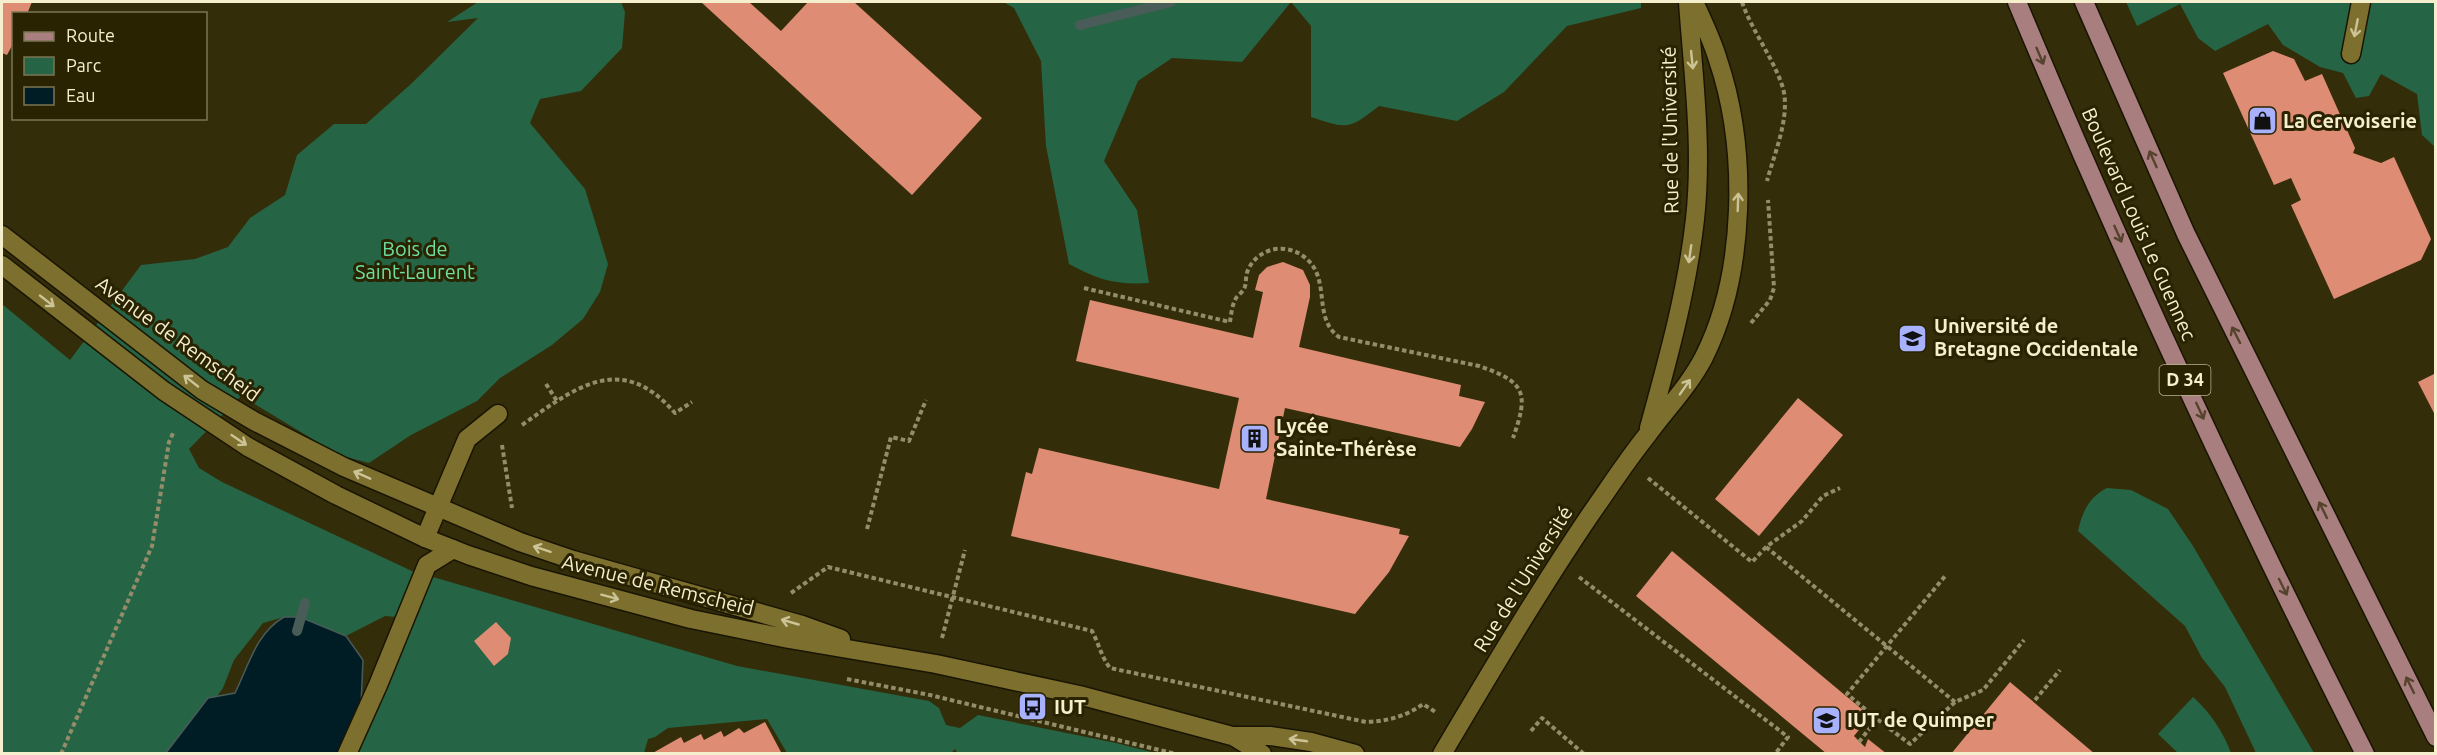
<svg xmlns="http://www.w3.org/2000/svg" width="2437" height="755" font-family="Ubuntu,sans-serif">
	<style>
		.green { fill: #256444 }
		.water { fill: #001d26; stroke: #4a5c58; stroke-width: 1.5 }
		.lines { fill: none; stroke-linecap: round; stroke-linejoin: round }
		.stream { stroke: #4a5c58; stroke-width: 10 }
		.building { fill: #de8d74 }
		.service-casing { stroke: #1a1503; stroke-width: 21 }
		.minor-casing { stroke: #1a1503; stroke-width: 21 }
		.tertiary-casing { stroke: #1a1503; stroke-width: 21 }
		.primary-casing { stroke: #1a1503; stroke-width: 21 }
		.path { stroke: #948d6a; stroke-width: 4; stroke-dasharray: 4.5 3; stroke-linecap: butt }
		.service { stroke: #7d702e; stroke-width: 18 }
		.minor { stroke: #7d702e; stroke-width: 18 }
		.tertiary { stroke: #7d702e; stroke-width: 18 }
		.primary { stroke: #a97e7e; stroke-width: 18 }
		.oneway { stroke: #ccc396 }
		.oneway2 { stroke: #56432d }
		.labels { text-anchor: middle; stroke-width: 6; stroke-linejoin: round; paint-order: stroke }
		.shield { fill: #2a2301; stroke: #b9b290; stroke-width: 1.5 }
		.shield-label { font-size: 18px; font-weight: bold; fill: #f6efce }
		.poi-label { font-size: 20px; font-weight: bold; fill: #f6efce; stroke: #2a2301; text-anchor: start }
		.street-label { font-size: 20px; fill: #f6efce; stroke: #2a2301 }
		.park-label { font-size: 20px; fill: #6edea1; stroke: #2a2301 }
	</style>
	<rect width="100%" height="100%" fill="#342d0a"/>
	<path class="green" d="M 478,2 L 621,2 L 625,12 L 622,48 L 581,91 L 540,99 L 530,123 L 585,189 L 608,264 L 600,292 L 583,319 L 552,345 L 500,378 L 477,401 L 411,435 L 369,463 L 339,455 L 241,396 L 189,449 L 199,468 L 222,482 L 414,572 L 397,617 L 385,616 L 346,636 L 300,617 L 284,617 L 263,623 L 234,660 L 223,688 L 200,720 L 171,753 L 2,753 L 2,304 L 70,360 L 141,265 L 195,259 L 228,247 L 250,218 L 285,195 L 297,155 L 334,124 L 366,124 L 412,83 L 478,18 L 447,22 Z
		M 1003,2 L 1291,2 L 1242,62 L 1172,58 L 1138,81 L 1104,161 L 1137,210 L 1149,283 C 1116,285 1098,280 1069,264 L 1046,146 L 1041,61 L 1014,8 Z
		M 1291,2 L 1641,2 L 1641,8 L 1567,26 L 1504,92 L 1457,121 L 1379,106 C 1349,130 1347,129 1311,117 L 1311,26 Z
		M 2126,2 L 2435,2 L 2435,147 L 2422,135 L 2417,94 L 2381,74 L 2369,96 L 2356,98 L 2343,73 L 2320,67 L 2283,45 L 2268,24 L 2215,51 L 2198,38 L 2180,4 L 2137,26 Z
		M 2107,488 L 2131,490 L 2168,509 L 2193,546 L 2314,753 L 2256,753 L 2225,687 L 2202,658 L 2185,626 L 2078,531 C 2082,512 2089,497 2107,488 Z
		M 433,577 L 737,666 L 929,701 L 939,708 L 946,725 L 960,728 L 978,715 L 1116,743 L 1155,753 L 958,754 L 955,749 L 950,754 L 787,753 L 767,719 L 668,728 L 655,737 L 648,739 L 644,753 L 338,754 L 410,625 Z
		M 2193,697 C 2210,712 2224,733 2231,753 L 2178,753 L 2158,734 Z"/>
	<path class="water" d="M 284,617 L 300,617 L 346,636 L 363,660 L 361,705 L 338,753 L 165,754 L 208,698 L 235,693 C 249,665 256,633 284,617 Z"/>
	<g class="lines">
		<path class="stream" d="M 1080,25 L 1171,2
			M 297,631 L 305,603"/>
	</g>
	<path class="building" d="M 2,2 L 32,2 L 27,14 L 14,14 L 14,42 L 7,55 L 2,53 Z
		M 701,2 L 749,2 L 781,31 L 808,2 L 854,2 L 982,118 L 912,195 Z
		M 2273,51 L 2294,59 L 2305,81 L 2322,74 L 2355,148 L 2353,153 L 2381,163 L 2394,157 L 2431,239 L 2421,260 L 2334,299 L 2291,205 L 2301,200 L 2291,178 L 2274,185 L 2223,73 Z
		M 1283,262 L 1303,270 L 1310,285 L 1310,297 L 1299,347 L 1461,385 L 1459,396 L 1485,402 L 1472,429 L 1460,447 L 1285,408 L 1266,499 L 1400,529 L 1399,534 L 1409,536 L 1389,572 L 1355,614 L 1011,536 L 1026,472 L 1032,474 L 1039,448 L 1219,489 L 1239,398 L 1076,361 L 1090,300 L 1253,338 L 1263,292 L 1255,290 L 1259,275 L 1267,267 Z
		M 2436,373 L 2436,417 L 2418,382 Z
		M 1798,398 L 1843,435 L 1759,536 L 1715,499 Z
		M 1672,551 L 1870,716 L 1854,736 L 1865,747 L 1868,739 L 1887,754 L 1827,754 L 1636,596 Z
		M 496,622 L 511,638 L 508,654 L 494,666 L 474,641 Z
		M 2010,682 L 2095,754 L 1951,754 Z
		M 765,722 L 782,754 L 651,754 L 681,737 L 684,743 L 701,734 L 704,740 L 721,731 L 724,737 L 739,728 L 744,733 Z"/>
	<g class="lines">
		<defs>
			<path id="service" d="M 347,754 L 378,685 L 427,565 L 453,549"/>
			<path id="minor" d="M 2351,54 L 2361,2
				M 425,538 L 467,439 L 498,414"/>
			<path id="tertiary" d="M 2,235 L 202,390 L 254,421 L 344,467 L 520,542 L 573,560 L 802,625 L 841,639
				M 2,265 L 164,391 L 248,447 L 336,495 L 425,538 L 468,555 L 531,576 L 691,619 L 789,639 L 936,664 L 1079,695 L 1232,736 L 1270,736 L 1311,742 L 1355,754
				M 1649,428 C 1668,359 1687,291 1695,219 C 1703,147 1693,73 1688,2
				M 1233,736 L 1262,754
				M 1442,754 C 1490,673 1538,592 1590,515 C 1609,488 1627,460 1648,434 C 1667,408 1689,386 1704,357 C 1746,273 1748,149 1718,60 C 1712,40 1703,21 1694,2"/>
			<path id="primary" d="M 2017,2 C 2123,256 2240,507 2365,754
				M 2084,2 L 2186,234 L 2436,737"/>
		</defs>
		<use href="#service" class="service-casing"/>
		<use href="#minor" class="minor-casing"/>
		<use href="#tertiary" class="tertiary-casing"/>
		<use href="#primary" class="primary-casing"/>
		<path class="path" d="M 1742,2 C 1752,31 1772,56 1782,85 C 1792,114 1774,154 1767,181
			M 1084,288 L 1230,322 C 1231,315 1232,306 1235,300 C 1237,295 1242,293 1244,289 C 1247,283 1245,276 1248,270 C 1257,249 1284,242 1303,256 C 1333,277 1311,317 1339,337 L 1479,366 C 1526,382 1529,393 1513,438
			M 1751,323 L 1770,300 L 1774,288 L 1768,200
			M 546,384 L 557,401
			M 522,425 C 576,387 621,351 675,413 L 692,402
			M 502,445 L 512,508
			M 1648,478 L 1752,562 L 1766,547 L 1802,521 L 1823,496 L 1840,488
			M 867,529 L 891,437 L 909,441 L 926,400
			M 1766,547 L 1955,702
			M 1579,577 L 1788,737 L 1775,754
			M 791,593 L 828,567 L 1092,631 C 1099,644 1101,656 1110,668 L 1366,722 C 1387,721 1405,717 1423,704 L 1437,713
			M 942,638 L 965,550
			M 847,679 L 930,695 L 1176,754
			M 2035,700 L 2060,670
			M 1877,719 L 1847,694 L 1946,575
			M 1531,731 L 1542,718 L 1584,754
			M 1859,742 L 1877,719 L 1910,744 L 1955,702 L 1983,690 L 2024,640
			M 61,754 L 152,546 L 169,442 L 174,431"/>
		<use href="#service" class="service"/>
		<use href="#minor" class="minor"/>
		<use href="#tertiary" class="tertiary"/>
		<use href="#primary" class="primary"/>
	</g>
	<defs><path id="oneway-shaft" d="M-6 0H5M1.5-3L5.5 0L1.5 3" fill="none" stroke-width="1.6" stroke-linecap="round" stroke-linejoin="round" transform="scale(1.5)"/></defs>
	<g class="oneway">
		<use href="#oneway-shaft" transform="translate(2356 28) rotate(101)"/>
		<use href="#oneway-shaft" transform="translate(1692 60) rotate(84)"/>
		<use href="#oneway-shaft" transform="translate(1738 202) rotate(-88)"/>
		<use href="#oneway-shaft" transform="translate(1690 254) rotate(98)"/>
		<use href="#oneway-shaft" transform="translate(47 301) rotate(38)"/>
		<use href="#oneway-shaft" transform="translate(191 381) rotate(-142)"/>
		<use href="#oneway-shaft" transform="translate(1685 387) rotate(-55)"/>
		<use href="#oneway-shaft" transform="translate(239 440) rotate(34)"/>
		<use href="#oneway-shaft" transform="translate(362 475) rotate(-156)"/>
		<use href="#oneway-shaft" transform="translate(542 549) rotate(-162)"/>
		<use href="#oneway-shaft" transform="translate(610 597) rotate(15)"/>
		<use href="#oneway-shaft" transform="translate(790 622) rotate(-164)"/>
		<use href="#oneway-shaft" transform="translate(1298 740) rotate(-172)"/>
	</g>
	<g class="oneway2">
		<use href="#oneway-shaft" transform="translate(2040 56) rotate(67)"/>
		<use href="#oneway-shaft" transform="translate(2153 159) rotate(-114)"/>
		<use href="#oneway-shaft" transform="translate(2118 234) rotate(66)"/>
		<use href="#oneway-shaft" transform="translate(2236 335) rotate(-117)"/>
		<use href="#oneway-shaft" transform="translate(2200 411) rotate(65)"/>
		<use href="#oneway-shaft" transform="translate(2323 510) rotate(-116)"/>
		<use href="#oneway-shaft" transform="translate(2283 587) rotate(64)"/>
		<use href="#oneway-shaft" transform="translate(2410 685) rotate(-116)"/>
	</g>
	<defs>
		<symbol id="shop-square" viewBox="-11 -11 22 22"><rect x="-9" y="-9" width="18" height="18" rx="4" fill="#a7b1fc" stroke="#2a2301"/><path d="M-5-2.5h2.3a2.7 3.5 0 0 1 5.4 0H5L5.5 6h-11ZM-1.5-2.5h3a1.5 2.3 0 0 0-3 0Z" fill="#111"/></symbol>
		<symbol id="university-square" viewBox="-11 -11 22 22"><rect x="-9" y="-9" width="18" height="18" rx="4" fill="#a7b1fc" stroke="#2a2301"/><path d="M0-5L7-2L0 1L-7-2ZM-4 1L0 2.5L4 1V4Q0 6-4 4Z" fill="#111"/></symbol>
		<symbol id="building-square" viewBox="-11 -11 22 22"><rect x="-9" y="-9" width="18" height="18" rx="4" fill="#a7b1fc" stroke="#2a2301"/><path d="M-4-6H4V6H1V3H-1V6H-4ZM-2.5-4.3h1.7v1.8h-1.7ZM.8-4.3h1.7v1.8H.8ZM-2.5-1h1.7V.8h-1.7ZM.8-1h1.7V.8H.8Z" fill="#111"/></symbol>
		<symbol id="bus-square" viewBox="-11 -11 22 22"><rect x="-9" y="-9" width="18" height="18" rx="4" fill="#a7b1fc" stroke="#2a2301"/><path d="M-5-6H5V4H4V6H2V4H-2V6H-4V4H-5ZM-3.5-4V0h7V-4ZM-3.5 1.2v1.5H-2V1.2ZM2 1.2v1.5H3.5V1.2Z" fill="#111"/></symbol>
	</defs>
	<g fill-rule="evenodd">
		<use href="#shop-square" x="2246" y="104" width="33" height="33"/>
		<use href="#university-square" x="1896" y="322" width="33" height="33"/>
		<use href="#building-square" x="1238" y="422" width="33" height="33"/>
		<use href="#bus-square" x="1016" y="690" width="33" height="33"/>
		<use href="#university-square" x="1810" y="704" width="33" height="33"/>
	</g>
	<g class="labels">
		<rect class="shield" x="2159.5" y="365" width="51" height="30" rx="4.5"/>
		<g class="shield-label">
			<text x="2185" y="386">D 34</text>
		</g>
		<g class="poi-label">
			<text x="2283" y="128">La Cervoiserie</text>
			<text x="1934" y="333">Université de<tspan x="1934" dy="23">Bretagne Occidentale</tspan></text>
			<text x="1276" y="433">Lycée<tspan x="1276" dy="23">Sainte-Thérèse</tspan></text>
			<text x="1054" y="714">IUT</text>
			<text x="1847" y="727">IUT de Quimper</text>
		</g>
		<g class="street-label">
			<text transform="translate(1670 130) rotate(-91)" y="7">Rue de l'Université</text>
			<text transform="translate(2139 224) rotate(66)" y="7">Boulevard Louis Le Guennec</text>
			<text transform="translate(178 339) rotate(36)" y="7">Avenue de Remscheid</text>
			<text transform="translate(1523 579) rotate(-58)" y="7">Rue de l'Université</text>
			<text transform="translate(658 585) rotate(14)" y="7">Avenue de Remscheid</text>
		</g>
		<g class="park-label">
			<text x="415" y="256">Bois de<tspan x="415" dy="23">Saint-Laurent</tspan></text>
		</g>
	</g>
	<rect width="2437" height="755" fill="none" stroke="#f6efce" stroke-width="6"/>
	<rect x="12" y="12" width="195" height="108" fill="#2a2301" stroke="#7c7553" stroke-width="1.5"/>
	<rect x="24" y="32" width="30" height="9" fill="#a97e7e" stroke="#7c7553" stroke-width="1.5"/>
	<text x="66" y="42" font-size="18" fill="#f6efce">Route</text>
	<rect x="24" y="57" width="30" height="18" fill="#256444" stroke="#7c7553" stroke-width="1.5"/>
	<text x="66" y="72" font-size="18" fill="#f6efce">Parc</text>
	<rect x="24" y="87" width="30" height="18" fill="#001d26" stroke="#7c7553" stroke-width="1.5"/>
	<text x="66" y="102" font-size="18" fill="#f6efce">Eau</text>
</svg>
